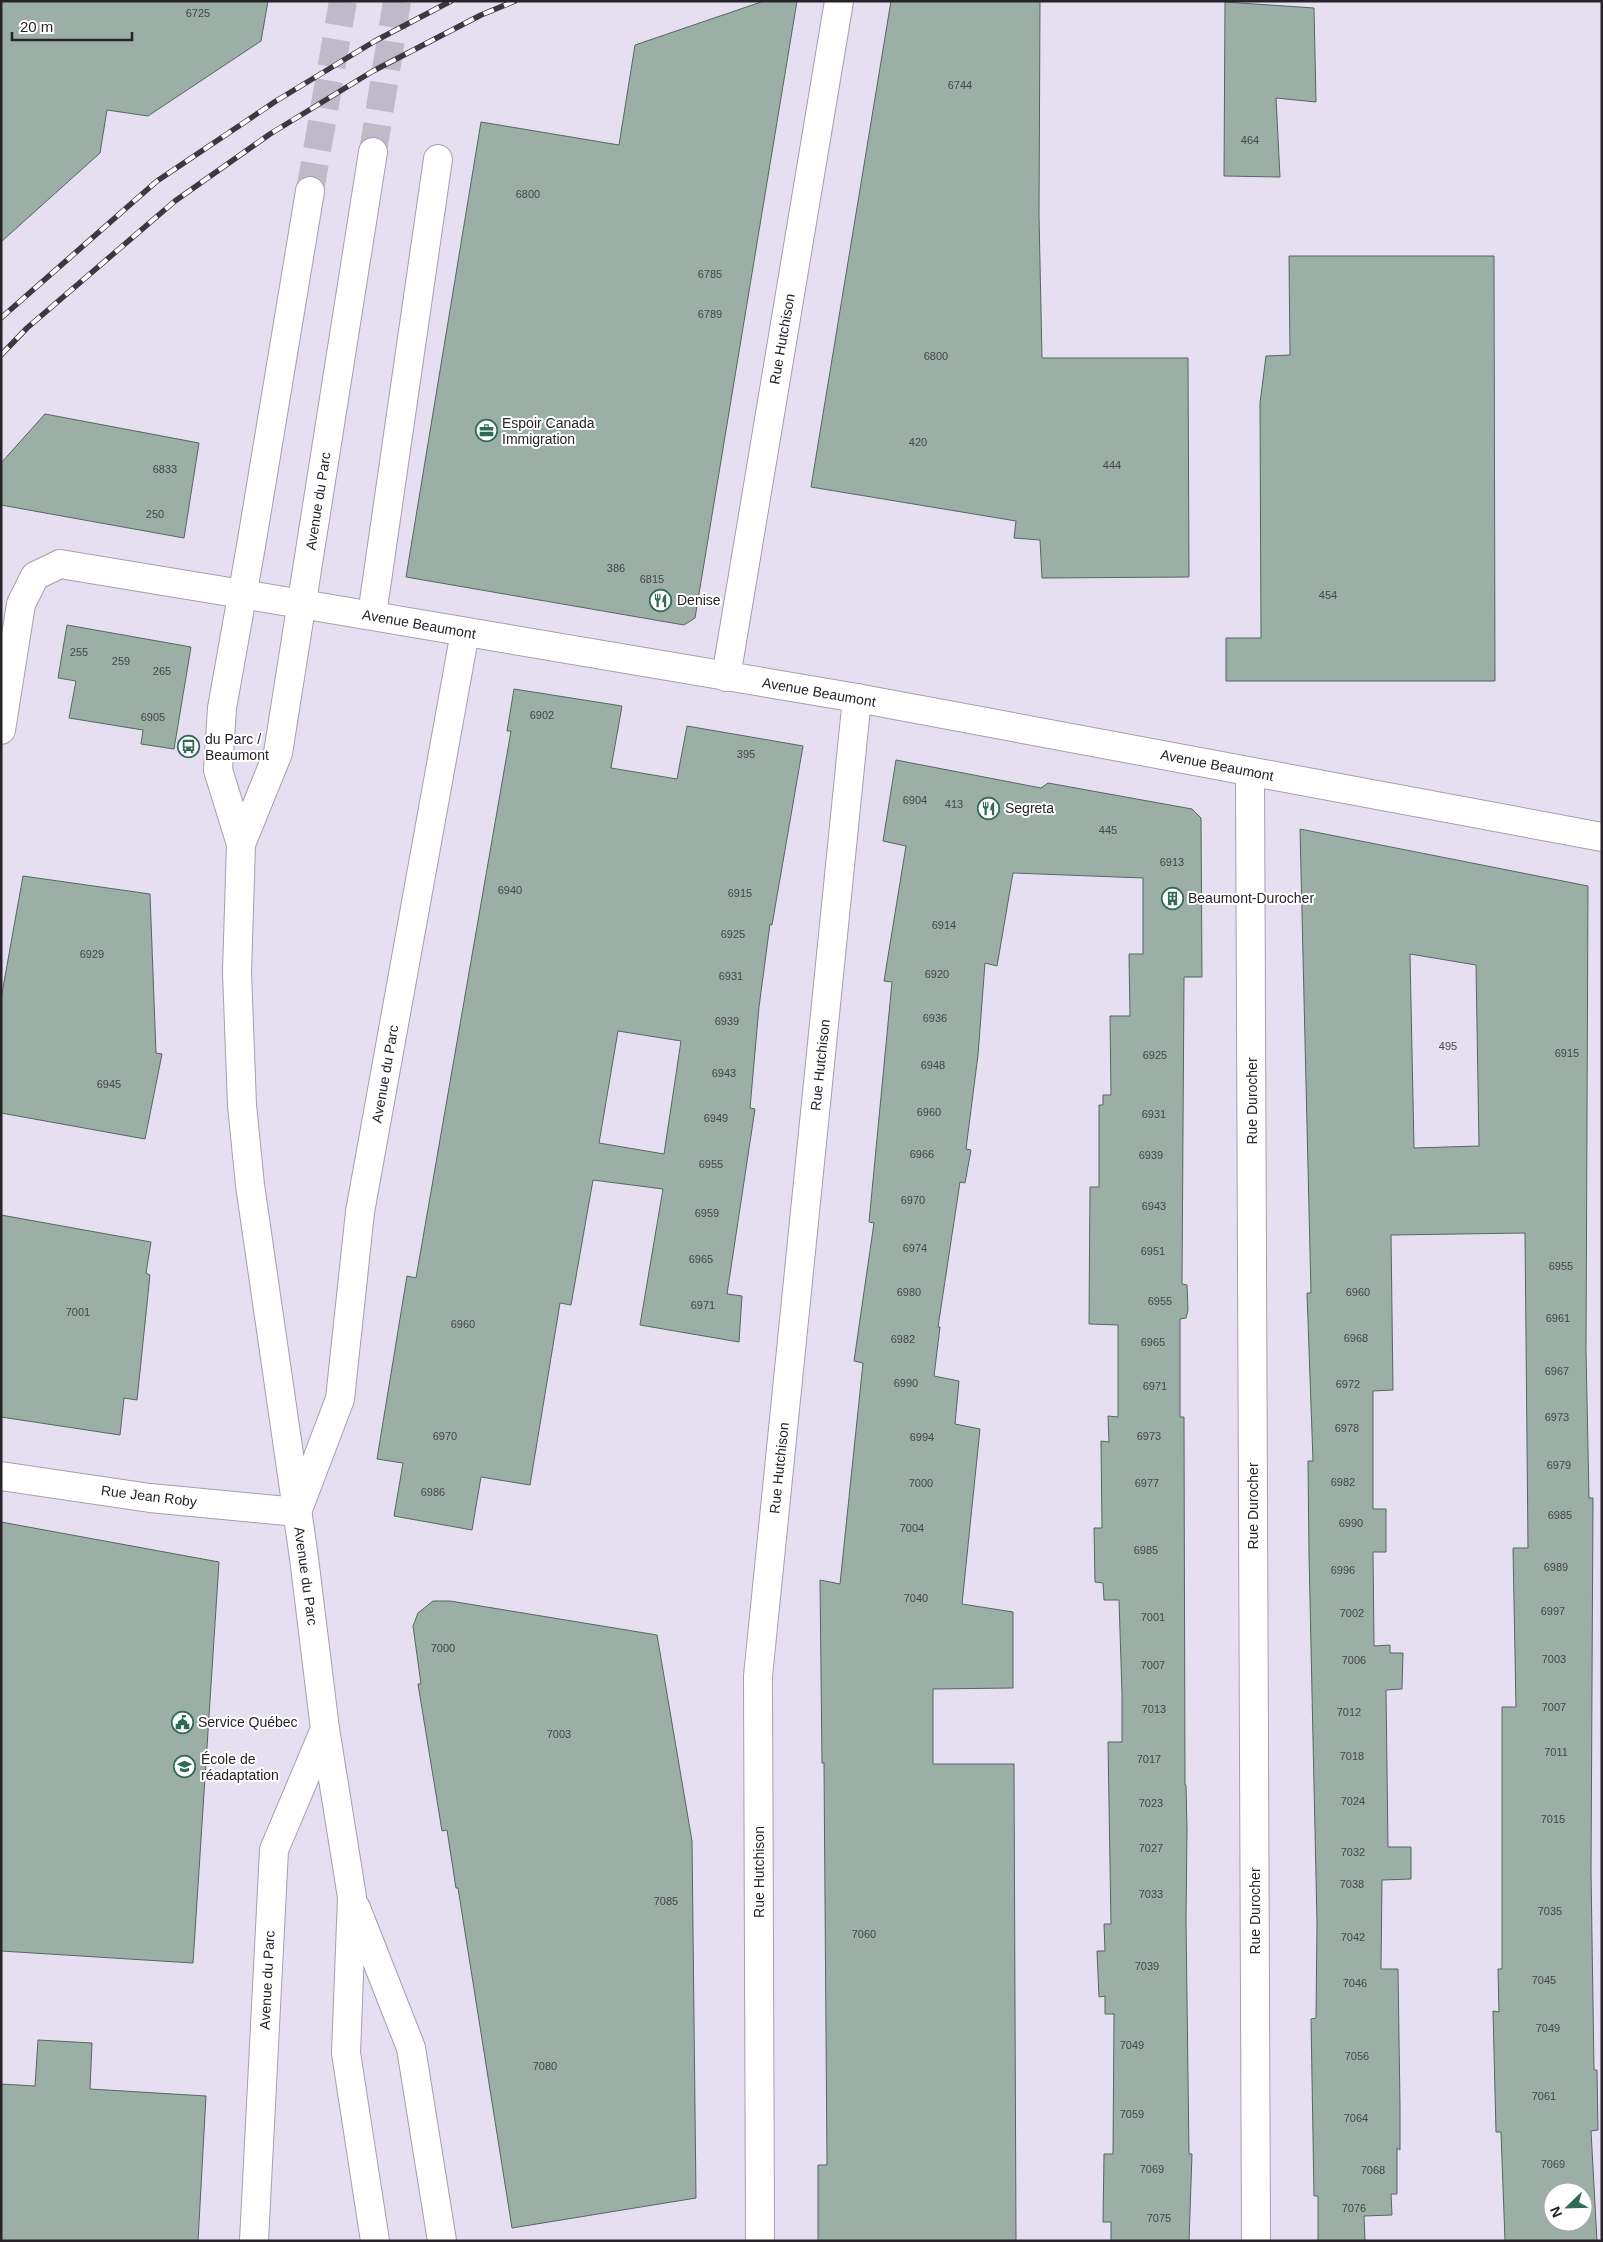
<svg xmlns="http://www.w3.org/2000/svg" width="1603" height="2242" font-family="Helvetica,sans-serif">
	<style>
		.building { fill: #9bafa6; stroke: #556760; fill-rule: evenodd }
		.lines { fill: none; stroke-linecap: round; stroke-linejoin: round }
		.secondary-tunnel { stroke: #c0b9c9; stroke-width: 28; stroke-dasharray: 28 14; stroke-linecap: butt }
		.minor-casing { stroke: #a59eae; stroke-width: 30 }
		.tertiary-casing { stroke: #a59eae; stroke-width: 30 }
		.secondary-casing { stroke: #a59eae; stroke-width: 30 }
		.minor { stroke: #fff; stroke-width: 28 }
		.tertiary { stroke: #fff; stroke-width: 28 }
		.secondary { stroke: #fff; stroke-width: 28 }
		.rail-casing { stroke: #3c3841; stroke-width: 5.5 }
		.rail { stroke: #fff; stroke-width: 4; stroke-dasharray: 11; stroke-linecap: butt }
		.labels { text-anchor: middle; stroke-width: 4; stroke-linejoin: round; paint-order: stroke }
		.number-label { font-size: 11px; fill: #434649 }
		.street-label { font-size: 14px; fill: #26232a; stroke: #fff }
		.poi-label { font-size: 14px; fill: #26232a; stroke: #fff; text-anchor: start }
	</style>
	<rect width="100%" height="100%" fill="#e6dff1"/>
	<path class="building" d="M 1,1 L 268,1 L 261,41 L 148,116 L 107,110 L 100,153 L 1,242 Z
		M 764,1 L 797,1 L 695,618 L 684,625 L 406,577 L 481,122 L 619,145 L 635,45 Z
		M 891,1 L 1040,1 L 1039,215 L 1042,358 L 1188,358 L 1189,577 L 1042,578 L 1040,540 L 1014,538 L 1016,521 L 811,487 Z
		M 1225,2 L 1314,8 L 1316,102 L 1276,98 L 1280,177 L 1224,176 Z
		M 1289,256 L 1494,256 L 1495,681 L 1226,681 L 1226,638 L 1261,638 L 1260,403 L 1266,356 L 1290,355 Z
		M 45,414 L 199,443 L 184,538 L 1,505 L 1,463 Z
		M 67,625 L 191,647 L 174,749 L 141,744 L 143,730 L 69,718 L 76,681 L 58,678 Z
		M 514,689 L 622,706 L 611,768 L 677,779 L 687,726 L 803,746 L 772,925 L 770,924 L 759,1007 L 750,1108 L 755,1109 L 727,1294 L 742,1296 L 739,1342 L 640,1325 L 663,1189 L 593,1180 L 571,1305 L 560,1303 L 530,1485 L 481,1477 L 472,1530 L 394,1516 L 403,1463 L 377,1459 L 407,1276 L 416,1278 L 511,731 L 507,731 ZM 618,1031 L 681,1041 L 664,1154 L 599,1143 Z
		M 896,760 L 1041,788 L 1048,783 L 1192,809 L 1201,818 L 1202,977 L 1184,977 L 1182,1284 L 1187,1285 L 1188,1310 L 1186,1318 L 1180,1319 L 1180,1417 L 1184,1417 L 1185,1785 L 1186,1785 L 1187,1830 L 1186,1920 L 1189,2154 L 1192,2154 L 1189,2241 L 1111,2241 L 1111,2222 L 1103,2222 L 1104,2154 L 1113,2154 L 1114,2014 L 1105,2014 L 1105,1996 L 1099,1997 L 1097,1951 L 1105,1951 L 1104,1924 L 1111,1924 L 1108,1742 L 1122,1742 L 1122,1694 L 1119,1600 L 1104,1600 L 1103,1583 L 1095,1582 L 1094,1528 L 1102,1528 L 1101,1441 L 1109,1442 L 1108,1416 L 1118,1417 L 1118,1325 L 1089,1324 L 1090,1187 L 1099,1187 L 1099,1105 L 1103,1105 L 1103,1095 L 1111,1095 L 1110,1016 L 1130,1016 L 1129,954 L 1143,954 L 1143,878 L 1013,873 L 997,966 L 985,963 L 978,1055 L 966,1149 L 971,1150 L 965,1183 L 960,1182 L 938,1327 L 940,1327 L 934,1376 L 959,1381 L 955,1424 L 980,1429 L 962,1604 L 1013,1612 L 1013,1688 L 933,1689 L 933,1764 L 1014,1764 L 1016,2241 L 818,2241 L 818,2165 L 827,2165 L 824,1763 L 822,1763 L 820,1580 L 840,1584 L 863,1363 L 854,1361 L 874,1223 L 869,1222 L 892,982 L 884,981 L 906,846 L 883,841 Z
		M 1300,829 L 1588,886 L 1586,1350 L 1589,1498 L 1593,1498 L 1591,1872 L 1594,2070 L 1597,2070 L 1598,2130 L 1591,2131 L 1597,2241 L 1505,2241 L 1501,2132 L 1496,2132 L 1493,2011 L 1499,2012 L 1498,1969 L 1502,1969 L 1502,1707 L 1516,1707 L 1513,1548 L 1528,1548 L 1525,1233 L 1391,1235 L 1393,1390 L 1373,1391 L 1373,1509 L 1386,1509 L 1386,1552 L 1373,1552 L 1374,1646 L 1390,1645 L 1390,1653 L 1403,1653 L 1402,1689 L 1386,1690 L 1388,1847 L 1411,1847 L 1411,1879 L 1382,1880 L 1381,1969 L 1398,1969 L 1400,2106 L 1400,2150 L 1397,2148 L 1397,2194 L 1391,2194 L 1392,2215 L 1364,2216 L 1365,2241 L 1318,2241 L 1318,2196 L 1314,2196 L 1311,2019 L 1316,2018 L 1317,1923 L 1309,1554 L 1308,1461 L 1313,1461 L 1307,1293 L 1311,1293 ZM 1410,954 L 1476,965 L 1479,1146 L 1414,1148 ZM 1553,2192 L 1583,2192 L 1583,2222 L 1553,2222 Z
		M 23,876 L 150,894 L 156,1053 L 162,1054 L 145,1139 L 1,1113 L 1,999 Z
		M 1,1215 L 151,1242 L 146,1273 L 150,1275 L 137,1400 L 124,1398 L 120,1435 L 1,1417 Z
		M 1,1522 L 219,1562 L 193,1963 L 1,1951 Z
		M 433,1601 L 450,1601 L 657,1635 L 692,1841 L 696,2198 L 512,2228 L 458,1888 L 456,1888 L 447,1830 L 442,1831 L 418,1684 L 421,1684 L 413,1626 L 418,1613 Z
		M 38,2040 L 92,2043 L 90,2089 L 206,2096 L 198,2241 L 1,2241 L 1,2084 L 35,2086 Z"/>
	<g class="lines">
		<path class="secondary-tunnel" d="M 373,152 L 397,1
			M 310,191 L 343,1"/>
		<defs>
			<path id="minor" d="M 372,615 L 438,159
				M 726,677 L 839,1
				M 1,730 L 21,604 L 35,576 L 60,564 L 242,594
				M 1250,772 L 1256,2241
				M 1,1476 L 150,1498 L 297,1512 L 340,1399 L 360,1212 L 465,632
				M 254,2241 L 274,1850 L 325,1729
				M 760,2241 L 758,1676 L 857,698"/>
			<path id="tertiary" d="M 242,594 L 857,698 L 1602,837"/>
			<path id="secondary" d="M 310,191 L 251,546 L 222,708 L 218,770 L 241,844 L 237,972 L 242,1105 L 250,1185 L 304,1558 L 325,1729 L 352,1897 L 346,2053 L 375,2241
				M 241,844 L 278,753 L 373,152
				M 356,1908 L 411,2048 L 442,2241"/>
		</defs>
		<use href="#minor" class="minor-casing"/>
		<use href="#tertiary" class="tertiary-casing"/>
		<use href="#secondary" class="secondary-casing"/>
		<use href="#minor" class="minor"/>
		<use href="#tertiary" class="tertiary"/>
		<use href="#secondary" class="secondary"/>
		<defs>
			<path id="rail" d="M 1,318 L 157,181 L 276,101 L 375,41 L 451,1
				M 1,355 L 27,328 L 175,201 L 270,134 L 373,71 L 481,15 L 515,1"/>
		</defs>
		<use href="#rail" class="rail-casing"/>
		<use href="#rail" class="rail"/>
	</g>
	<defs>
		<symbol id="office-ring" viewBox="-11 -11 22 22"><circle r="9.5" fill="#fff" stroke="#2f6b56" stroke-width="1.5"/><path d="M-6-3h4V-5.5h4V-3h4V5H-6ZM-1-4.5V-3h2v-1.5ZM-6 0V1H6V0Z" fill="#2f6b56"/></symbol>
		<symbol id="restaurant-ring" viewBox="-11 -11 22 22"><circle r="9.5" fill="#fff" stroke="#2f6b56" stroke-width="1.5"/><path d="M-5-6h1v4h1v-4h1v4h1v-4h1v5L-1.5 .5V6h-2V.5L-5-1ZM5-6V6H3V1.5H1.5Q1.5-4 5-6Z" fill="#2f6b56"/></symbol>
		<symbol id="bus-ring" viewBox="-11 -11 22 22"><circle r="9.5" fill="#fff" stroke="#2f6b56" stroke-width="1.5"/><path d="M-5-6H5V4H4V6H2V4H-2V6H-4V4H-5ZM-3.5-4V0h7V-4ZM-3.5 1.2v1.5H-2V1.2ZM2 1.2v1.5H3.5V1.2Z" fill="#2f6b56"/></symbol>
		<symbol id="building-ring" viewBox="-11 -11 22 22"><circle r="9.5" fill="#fff" stroke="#2f6b56" stroke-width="1.5"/><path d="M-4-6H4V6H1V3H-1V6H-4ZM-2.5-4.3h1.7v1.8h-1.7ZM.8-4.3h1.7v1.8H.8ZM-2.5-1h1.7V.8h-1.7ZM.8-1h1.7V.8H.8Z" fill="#2f6b56"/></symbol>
		<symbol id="civic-ring" viewBox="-11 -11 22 22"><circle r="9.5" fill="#fff" stroke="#2f6b56" stroke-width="1.5"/><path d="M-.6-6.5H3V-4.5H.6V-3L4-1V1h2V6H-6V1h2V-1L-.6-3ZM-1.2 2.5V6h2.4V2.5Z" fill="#2f6b56"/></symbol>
		<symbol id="university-ring" viewBox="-11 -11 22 22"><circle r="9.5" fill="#fff" stroke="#2f6b56" stroke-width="1.5"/><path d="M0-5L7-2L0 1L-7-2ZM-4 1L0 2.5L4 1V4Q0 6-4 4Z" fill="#2f6b56"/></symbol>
	</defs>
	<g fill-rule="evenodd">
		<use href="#office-ring" x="474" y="418" width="25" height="25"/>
		<use href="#restaurant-ring" x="648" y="588" width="25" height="25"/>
		<use href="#bus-ring" x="176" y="734" width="25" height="25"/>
		<use href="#restaurant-ring" x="976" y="796" width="25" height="25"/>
		<use href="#building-ring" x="1160" y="886" width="25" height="25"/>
		<use href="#civic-ring" x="170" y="1710" width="25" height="25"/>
		<use href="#university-ring" x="172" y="1754" width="25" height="25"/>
	</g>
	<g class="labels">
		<g class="number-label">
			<text x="198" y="17">6725</text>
			<text x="960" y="89">6744</text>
			<text x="1250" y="144">464</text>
			<text x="528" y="198">6800</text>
			<text x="710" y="278">6785</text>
			<text x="710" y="318">6789</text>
			<text x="936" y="360">6800</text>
			<text x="918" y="446">420</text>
			<text x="1112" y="469">444</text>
			<text x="165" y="473">6833</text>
			<text x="155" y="518">250</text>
			<text x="616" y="572">386</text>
			<text x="652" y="583">6815</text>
			<text x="1328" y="599">454</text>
			<text x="79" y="656">255</text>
			<text x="121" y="665">259</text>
			<text x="162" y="675">265</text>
			<text x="542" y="719">6902</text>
			<text x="153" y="721">6905</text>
			<text x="746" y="758">395</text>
			<text x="915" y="804">6904</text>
			<text x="954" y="808">413</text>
			<text x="1108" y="834">445</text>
			<text x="1172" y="866">6913</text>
			<text x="510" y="894">6940</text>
			<text x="740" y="897">6915</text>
			<text x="944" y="929">6914</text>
			<text x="733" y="938">6925</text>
			<text x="92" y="958">6929</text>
			<text x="937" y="978">6920</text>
			<text x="731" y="980">6931</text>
			<text x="935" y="1022">6936</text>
			<text x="727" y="1025">6939</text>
			<text x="1448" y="1050">495</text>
			<text x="1567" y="1057">6915</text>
			<text x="1155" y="1059">6925</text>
			<text x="933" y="1069">6948</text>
			<text x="724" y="1077">6943</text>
			<text x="109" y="1088">6945</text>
			<text x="929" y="1116">6960</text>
			<text x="1154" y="1118">6931</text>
			<text x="716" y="1122">6949</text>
			<text x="922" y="1158">6966</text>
			<text x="1151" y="1159">6939</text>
			<text x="711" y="1168">6955</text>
			<text x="913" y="1204">6970</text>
			<text x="1154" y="1210">6943</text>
			<text x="707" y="1217">6959</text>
			<text x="915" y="1252">6974</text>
			<text x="1153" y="1255">6951</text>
			<text x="701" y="1263">6965</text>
			<text x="1561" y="1270">6955</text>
			<text x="909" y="1296">6980</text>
			<text x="1358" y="1296">6960</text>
			<text x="1160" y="1305">6955</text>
			<text x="703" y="1309">6971</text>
			<text x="78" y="1316">7001</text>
			<text x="1558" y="1322">6961</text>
			<text x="463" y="1328">6960</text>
			<text x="1356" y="1342">6968</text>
			<text x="903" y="1343">6982</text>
			<text x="1153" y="1346">6965</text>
			<text x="1557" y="1375">6967</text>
			<text x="906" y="1387">6990</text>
			<text x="1348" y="1388">6972</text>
			<text x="1155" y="1390">6971</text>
			<text x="1557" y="1421">6973</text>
			<text x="1347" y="1432">6978</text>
			<text x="445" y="1440">6970</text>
			<text x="1149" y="1440">6973</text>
			<text x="922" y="1441">6994</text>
			<text x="1559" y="1469">6979</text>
			<text x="1343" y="1486">6982</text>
			<text x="921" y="1487">7000</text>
			<text x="1147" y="1487">6977</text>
			<text x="433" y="1496">6986</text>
			<text x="1560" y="1519">6985</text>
			<text x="1351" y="1527">6990</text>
			<text x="912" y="1532">7004</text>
			<text x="1146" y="1554">6985</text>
			<text x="1556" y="1571">6989</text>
			<text x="1343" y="1574">6996</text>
			<text x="916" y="1602">7040</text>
			<text x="1553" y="1615">6997</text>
			<text x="1352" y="1617">7002</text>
			<text x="1153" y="1621">7001</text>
			<text x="443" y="1652">7000</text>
			<text x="1554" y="1663">7003</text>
			<text x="1354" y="1664">7006</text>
			<text x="1153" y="1669">7007</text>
			<text x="1554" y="1711">7007</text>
			<text x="1154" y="1713">7013</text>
			<text x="1349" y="1716">7012</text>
			<text x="559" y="1738">7003</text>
			<text x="1556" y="1756">7011</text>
			<text x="1352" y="1760">7018</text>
			<text x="1149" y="1763">7017</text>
			<text x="1353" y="1805">7024</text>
			<text x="1151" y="1807">7023</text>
			<text x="1553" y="1823">7015</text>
			<text x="1151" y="1852">7027</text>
			<text x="1353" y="1856">7032</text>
			<text x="1352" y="1888">7038</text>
			<text x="1151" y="1898">7033</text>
			<text x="666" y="1905">7085</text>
			<text x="1550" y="1915">7035</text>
			<text x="864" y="1938">7060</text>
			<text x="1353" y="1941">7042</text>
			<text x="1147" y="1970">7039</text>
			<text x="1544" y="1984">7045</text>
			<text x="1355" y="1987">7046</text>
			<text x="1548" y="2032">7049</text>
			<text x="1132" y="2049">7049</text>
			<text x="1357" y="2060">7056</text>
			<text x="545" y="2070">7080</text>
			<text x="1544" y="2100">7061</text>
			<text x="1132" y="2118">7059</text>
			<text x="1356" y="2122">7064</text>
			<text x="1553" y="2168">7069</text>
			<text x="1152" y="2173">7069</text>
			<text x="1373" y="2174">7068</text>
			<text x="1354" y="2212">7076</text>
			<text x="1159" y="2222">7075</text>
		</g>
		<g class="street-label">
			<text transform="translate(782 339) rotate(-80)" y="5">Rue Hutchison</text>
			<text transform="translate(318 501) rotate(-81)" y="5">Avenue du Parc</text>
			<text transform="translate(419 624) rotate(10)" y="5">Avenue Beaumont</text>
			<text transform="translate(819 692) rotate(10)" y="5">Avenue Beaumont</text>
			<text transform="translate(1217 765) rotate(11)" y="5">Avenue Beaumont</text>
			<text transform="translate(820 1065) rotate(-84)" y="5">Rue Hutchison</text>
			<text transform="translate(385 1074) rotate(-80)" y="5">Avenue du Parc</text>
			<text transform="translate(1252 1101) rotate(-90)" y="5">Rue Durocher</text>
			<text transform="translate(779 1468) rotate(-84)" y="5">Rue Hutchison</text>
			<text transform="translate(149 1496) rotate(7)" y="5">Rue Jean Roby</text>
			<text transform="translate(1253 1506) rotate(-90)" y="5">Rue Durocher</text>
			<text transform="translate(306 1576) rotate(82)" y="5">Avenue du Parc</text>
			<text transform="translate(759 1872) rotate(-90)" y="5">Rue Hutchison</text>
			<text transform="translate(1255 1911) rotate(-90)" y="5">Rue Durocher</text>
			<text transform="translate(267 1980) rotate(-87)" y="5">Avenue du Parc</text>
		</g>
		<g class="poi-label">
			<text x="502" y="428">Espoir Canada<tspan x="502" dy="16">Immigration</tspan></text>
			<text x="677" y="605">Denise</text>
			<text x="205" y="744">du Parc /<tspan x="205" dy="16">Beaumont</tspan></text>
			<text x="1005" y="813">Segreta</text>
			<text x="1188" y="903">Beaumont-Durocher</text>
			<text x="198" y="1727">Service Québec</text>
			<text x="201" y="1764">École de<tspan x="201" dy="16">réadaptation</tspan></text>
		</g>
	</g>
	<rect width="1603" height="2242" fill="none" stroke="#26232a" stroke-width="5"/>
	<g transform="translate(1568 2207) rotate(247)"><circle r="24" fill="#ffffff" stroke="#a8a7aa"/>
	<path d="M0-4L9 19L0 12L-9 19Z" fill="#2f6b56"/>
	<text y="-8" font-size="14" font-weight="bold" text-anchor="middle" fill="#26232a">N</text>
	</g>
	<path d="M12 32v8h120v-8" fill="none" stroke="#26232a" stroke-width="2.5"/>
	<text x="20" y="32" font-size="15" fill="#26232a" stroke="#ffffff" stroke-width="4" paint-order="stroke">20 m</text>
</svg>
